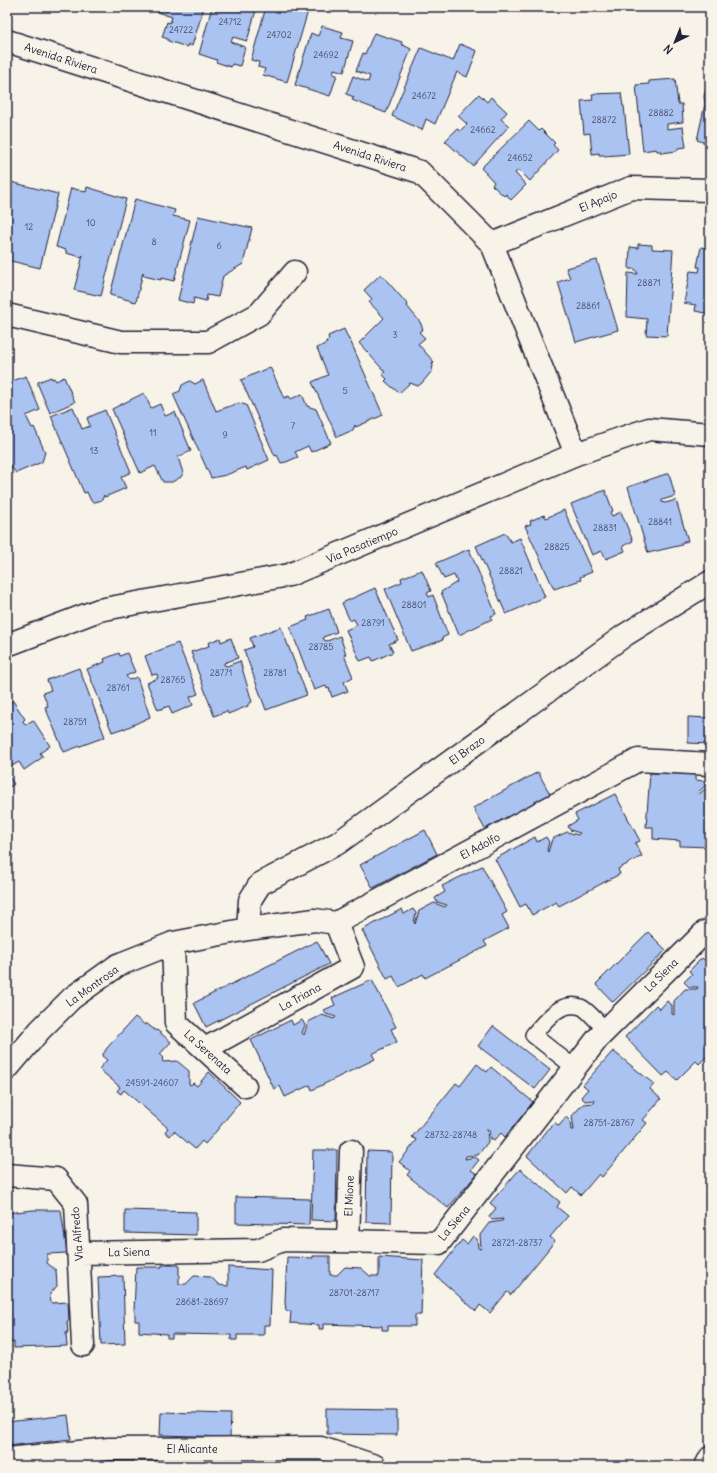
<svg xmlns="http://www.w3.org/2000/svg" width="717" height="1473" font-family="Delius,sans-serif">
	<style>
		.building { fill: #abc3f1; stroke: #22223b }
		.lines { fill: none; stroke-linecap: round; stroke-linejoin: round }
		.service-casing { stroke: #22223b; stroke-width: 18 }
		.minor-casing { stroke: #22223b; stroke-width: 25 }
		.secondary-casing { stroke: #22223b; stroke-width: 25 }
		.service { stroke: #f7f3e8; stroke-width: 15 }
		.minor { stroke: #f7f3e8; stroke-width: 22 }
		.secondary { stroke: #f7f3e8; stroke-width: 22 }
		.labels { text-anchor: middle; stroke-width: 4; stroke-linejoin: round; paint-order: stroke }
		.number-label { font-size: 9px; fill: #444a68 }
		.street-label { font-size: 11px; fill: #22223b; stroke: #f7f3e8 }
	</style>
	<rect width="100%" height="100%" fill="#f7f3e8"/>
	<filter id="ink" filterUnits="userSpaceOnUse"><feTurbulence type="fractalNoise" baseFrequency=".025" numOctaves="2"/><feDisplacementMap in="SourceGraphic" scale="8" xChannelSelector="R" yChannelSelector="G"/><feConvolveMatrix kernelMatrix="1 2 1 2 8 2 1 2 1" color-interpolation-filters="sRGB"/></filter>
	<g filter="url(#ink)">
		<path class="building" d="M 158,7 L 204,7 L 192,46 L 188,44 L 187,47 L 168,41 L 168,39 L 162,37 L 167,22 L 170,23 L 172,17 L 157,12 Z
			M 212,7 L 257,7 L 247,41 L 233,37 L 231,42 L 245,47 L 240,66 L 232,64 L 231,67 L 216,62 L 217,60 L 199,54 Z
			M 266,7 L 296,7 L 308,11 L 287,82 L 263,75 L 265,69 L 258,67 L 259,62 L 251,60 Z
			M 322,26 L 343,32 L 341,38 L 353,41 L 344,72 L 334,69 L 333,74 L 337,75 L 330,96 L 295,85 L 311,33 L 318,36 Z
			M 374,33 L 402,42 L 401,44 L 411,49 L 386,113 L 352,100 L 354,97 L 346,94 L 353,76 L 368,82 L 370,76 L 356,71 L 363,53 L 365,54 Z
			M 460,44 L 477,51 L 467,77 L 457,72 L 435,124 L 426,119 L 422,130 L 392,116 L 421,48 L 453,61 Z
			M 675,79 L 678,104 L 682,104 L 683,122 L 667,124 L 667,129 L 683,127 L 686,147 L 678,148 L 677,151 L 661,153 L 661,151 L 657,151 L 656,149 L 643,151 L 636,85 L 649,84 L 649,81 Z
			M 709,79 L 710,80 L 710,148 L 705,147 L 706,143 L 697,140 L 705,104 L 704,96 Z
			M 621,93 L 623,106 L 624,106 L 629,154 L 605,156 L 604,155 L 599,155 L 599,153 L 592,154 L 590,133 L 584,134 L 581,101 L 593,100 L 592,94 Z
			M 479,94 L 487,102 L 491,97 L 507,112 L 501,119 L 509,126 L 473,166 L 445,141 L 457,129 L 460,131 L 467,124 L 458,116 Z
			M 529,121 L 539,131 L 541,129 L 555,143 L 553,145 L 558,150 L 530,181 L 520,171 L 517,171 L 515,173 L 526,185 L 511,200 L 506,194 L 504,196 L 492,185 L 494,182 L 481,168 Z
			M 7,181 L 58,194 L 40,268 L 7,260 Z
			M 87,187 L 126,199 L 101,296 L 74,290 L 83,255 L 81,257 L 66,253 L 66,250 L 56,247 L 71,188 L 86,192 Z
			M 135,199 L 175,210 L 173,216 L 190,220 L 174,281 L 161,278 L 161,280 L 144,276 L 143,272 L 136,302 L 110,295 Z
			M 198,216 L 252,228 L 243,264 L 223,276 L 218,297 L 207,295 L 206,301 L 194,298 L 193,304 L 178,300 Z
			M 638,244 L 652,245 L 652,249 L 673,250 L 667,336 L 646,335 L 647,319 L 627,317 L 628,273 L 638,274 L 635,269 L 629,269 L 630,247 L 638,248 Z
			M 701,247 L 710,249 L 710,314 L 695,311 L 696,305 L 684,303 L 690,271 L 699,272 L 700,267 L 697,267 Z
			M 597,260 L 618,330 L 576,342 L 558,282 L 570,278 L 566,268 Z
			M 381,274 L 408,305 L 407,306 L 420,322 L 423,329 L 419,332 L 425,338 L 418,344 L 434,362 L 432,364 L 433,365 L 432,371 L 422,383 L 418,386 L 410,383 L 399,393 L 385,381 L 387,379 L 382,374 L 385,372 L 359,343 L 384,318 L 369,302 L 372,299 L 364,290 Z
			M 344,329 L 349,340 L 350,340 L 383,415 L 356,427 L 355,425 L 353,430 L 337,437 L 312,382 L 328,375 L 317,348 L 327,343 L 326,341 L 329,340 L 328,336 Z
			M 270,367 L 284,398 L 289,396 L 291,399 L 302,394 L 307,406 L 316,409 L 331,443 L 311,452 L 308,446 L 295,452 L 298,457 L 286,462 L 281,463 L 277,455 L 275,456 L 241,380 Z
			M 26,376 L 40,410 L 26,416 L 32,428 L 34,427 L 45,452 L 42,462 L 16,473 L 7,461 L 7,383 Z
			M 51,377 L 52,379 L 54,378 L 56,381 L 64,377 L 75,402 L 50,413 L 38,385 L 38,382 Z
			M 203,380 L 216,411 L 239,403 L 246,405 L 269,460 L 247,470 L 246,467 L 226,475 L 211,478 L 173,394 L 180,391 L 182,385 L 190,381 L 195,384 Z
			M 144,393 L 151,408 L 160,404 L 165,416 L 175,412 L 191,451 L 178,457 L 183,473 L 181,477 L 172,482 L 163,482 L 155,466 L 140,473 L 112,409 Z
			M 73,407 L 82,429 L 90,426 L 87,418 L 105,410 L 131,472 L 121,477 L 126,488 L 105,497 L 104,495 L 102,500 L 95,502 L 91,501 L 87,492 L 84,493 L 51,416 Z
			M 669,473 L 675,496 L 662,500 L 662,502 L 665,503 L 676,500 L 688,541 L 681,543 L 682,545 L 648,553 L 628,487 Z
			M 605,490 L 613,511 L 610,512 L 612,516 L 621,512 L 633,541 L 623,546 L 625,551 L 606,559 L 602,551 L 592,555 L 571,504 Z
			M 564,510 L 592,572 L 580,577 L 581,580 L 554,589 L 525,526 L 531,524 L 530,521 L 544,515 L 546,518 Z
			M 505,533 L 511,542 L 520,538 L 545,597 L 506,614 L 476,546 Z
			M 469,549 L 496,614 L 491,616 L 492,619 L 459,635 L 441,592 L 457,582 L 454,575 L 444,579 L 436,563 Z
			M 422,570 L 431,591 L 427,593 L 429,597 L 433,595 L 448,635 L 442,638 L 443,640 L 411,651 L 385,589 L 402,582 L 401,578 Z
			M 375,588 L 398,640 L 389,644 L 393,652 L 373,661 L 371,657 L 360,661 L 346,630 L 357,625 L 354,619 L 350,621 L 342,603 Z
			M 329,609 L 337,632 L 323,637 L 324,640 L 327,641 L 340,636 L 346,654 L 344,655 L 353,677 L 344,682 L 348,691 L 332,697 L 329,688 L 327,689 L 326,686 L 314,690 L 290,627 L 308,620 L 307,617 Z
			M 281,627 L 307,695 L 266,710 L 244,650 L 253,647 L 250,638 Z
			M 220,638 L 221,642 L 231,638 L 238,658 L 224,663 L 224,665 L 227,666 L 240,661 L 252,702 L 248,704 L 248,706 L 228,714 L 227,711 L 214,716 L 191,652 L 209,646 L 208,643 Z
			M 178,643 L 198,694 L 190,697 L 193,705 L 172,714 L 169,706 L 158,710 L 147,683 L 158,678 L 157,674 L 152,675 L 145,656 Z
			M 119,653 L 120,656 L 127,653 L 135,672 L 126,676 L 129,680 L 137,677 L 150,717 L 124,729 L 124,728 L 112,732 L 87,669 L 105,662 L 104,659 Z
			M 79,668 L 105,737 L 64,752 L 45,707 L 48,706 L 43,693 L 51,690 L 47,680 Z
			M 13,701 L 25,719 L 23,721 L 25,725 L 33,720 L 50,746 L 40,753 L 43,757 L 24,770 L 19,762 L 12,766 L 7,758 L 7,704 Z
			M 688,717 L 710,718 L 710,744 L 688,743 Z
			M 538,772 L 550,794 L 485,829 L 473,808 Z
			M 650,773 L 695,774 L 695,780 L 705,781 L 705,786 L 698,792 L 699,794 L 710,785 L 710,847 L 680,846 L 680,841 L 653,839 L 653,827 L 646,827 Z
			M 7,774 L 14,784 L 7,789 Z
			M 615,794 L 640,841 L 635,843 L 642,856 L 618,869 L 620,874 L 559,906 L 556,902 L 532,915 L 526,904 L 520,907 L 495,859 L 535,837 L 537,842 L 546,837 L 549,842 L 547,850 L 548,852 L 552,839 L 567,832 L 578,835 L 580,833 L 570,830 L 568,826 L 578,820 L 575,814 Z
			M 425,830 L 437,854 L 373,888 L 360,865 Z
			M 482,866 L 507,912 L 502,915 L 509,928 L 484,941 L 487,946 L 425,978 L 423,974 L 399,987 L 393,976 L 387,979 L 362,930 L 402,909 L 404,914 L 413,909 L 416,913 L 414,922 L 415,924 L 419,911 L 434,903 L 445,907 L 447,905 L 437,902 L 435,898 L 445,892 L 442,886 Z
			M 648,932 L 666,950 L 613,1002 L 596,984 Z
			M 317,941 L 329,964 L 206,1027 L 194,1003 Z
			M 710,953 L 710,1053 L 699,1064 L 696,1061 L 677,1080 L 668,1072 L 663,1076 L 625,1037 L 656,1005 L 660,1009 L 667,1001 L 672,1005 L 672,1014 L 674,1015 L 674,1001 L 685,989 L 697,989 L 698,987 L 689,987 L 684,982 L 692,974 L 689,971 L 702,958 L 704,960 Z
			M 372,980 L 396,1027 L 391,1029 L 397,1042 L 372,1054 L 375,1059 L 312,1090 L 310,1085 L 285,1097 L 280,1086 L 274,1089 L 251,1040 L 291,1020 L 293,1025 L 302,1020 L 305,1025 L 302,1033 L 304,1035 L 308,1022 L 322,1015 L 334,1019 L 336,1017 L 326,1014 L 324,1010 L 335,1005 L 332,998 Z
			M 135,1017 L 145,1025 L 146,1023 L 156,1031 L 157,1030 L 171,1042 L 160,1054 L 164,1058 L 162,1060 L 163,1062 L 177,1061 L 189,1071 L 189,1084 L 191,1085 L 193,1083 L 197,1086 L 209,1072 L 240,1102 L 213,1135 L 205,1144 L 202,1141 L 195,1149 L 174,1131 L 170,1136 L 165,1132 L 168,1128 L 124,1090 L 121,1094 L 117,1091 L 120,1087 L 99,1069 L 107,1060 L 102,1056 L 107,1048 Z
			M 493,1026 L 550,1070 L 535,1089 L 478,1046 Z
			M 613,1051 L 654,1084 L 650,1089 L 661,1099 L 643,1120 L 647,1123 L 602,1177 L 599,1174 L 581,1195 L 572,1187 L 567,1193 L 527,1156 L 554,1122 L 559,1126 L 566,1117 L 570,1121 L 571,1130 L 574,1130 L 572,1116 L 583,1104 L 594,1103 L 595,1100 L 585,1101 L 581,1097 L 588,1089 L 583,1085 Z
			M 477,1064 L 487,1072 L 491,1067 L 533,1102 L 505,1137 L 501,1133 L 494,1141 L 490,1139 L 489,1130 L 487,1128 L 488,1142 L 478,1155 L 466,1156 L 465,1159 L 475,1157 L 479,1160 L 471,1170 L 477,1174 L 448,1208 L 407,1175 L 410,1171 L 399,1162 L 417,1140 L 412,1137 L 456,1083 L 460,1086 Z
			M 313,1150 L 337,1150 L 336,1221 L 311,1220 Z
			M 367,1151 L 392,1152 L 391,1223 L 366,1222 Z
			M 520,1169 L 560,1202 L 557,1207 L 568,1216 L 550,1237 L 555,1241 L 511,1295 L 507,1292 L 490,1313 L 480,1305 L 476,1311 L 435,1275 L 462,1240 L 467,1244 L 473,1236 L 477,1239 L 478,1248 L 481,1249 L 480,1235 L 489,1223 L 502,1221 L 503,1219 L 492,1220 L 489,1217 L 496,1208 L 490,1203 Z
			M 236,1197 L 310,1199 L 309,1225 L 236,1223 Z
			M 33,1210 L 61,1210 L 67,1253 L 47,1254 L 47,1263 L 56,1270 L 57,1286 L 50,1294 L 51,1303 L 68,1302 L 69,1321 L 67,1321 L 68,1333 L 66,1333 L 67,1346 L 14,1348 L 14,1342 L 7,1343 L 7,1213 Z
			M 125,1210 L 196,1212 L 196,1235 L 125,1233 Z
			M 313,1256 L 330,1256 L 330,1275 L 337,1275 L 345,1267 L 361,1268 L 370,1276 L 379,1276 L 379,1257 L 423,1260 L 421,1315 L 415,1315 L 415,1326 L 388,1326 L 388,1330 L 382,1330 L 382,1326 L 323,1324 L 323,1329 L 319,1329 L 319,1325 L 290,1323 L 291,1311 L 286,1311 L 285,1302 L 287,1257 L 313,1258 Z
			M 162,1265 L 179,1265 L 179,1284 L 186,1284 L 194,1276 L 211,1277 L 219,1285 L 228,1286 L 228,1267 L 272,1270 L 270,1325 L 264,1325 L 264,1335 L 237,1335 L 237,1340 L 231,1340 L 231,1335 L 172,1334 L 172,1338 L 167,1338 L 167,1334 L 139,1332 L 139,1321 L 135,1321 L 135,1311 L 134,1311 L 136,1267 L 162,1267 Z
			M 123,1276 L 125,1344 L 101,1345 L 98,1277 Z
			M 327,1409 L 397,1410 L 397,1435 L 327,1434 Z
			M 161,1412 L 231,1414 L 230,1437 L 160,1435 Z
			M 68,1415 L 71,1439 L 7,1446 L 7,1422 Z"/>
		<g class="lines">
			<defs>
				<path id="service" d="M 575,1068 L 533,1035 C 545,1021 560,1000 581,1007 C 587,1009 600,1025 606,1030"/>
				<path id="minor" d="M 7,41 L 420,172 L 492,244 L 576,454
					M 492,244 L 631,188 L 710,190
					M 7,315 L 121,342 L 208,342 L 259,314 L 295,272
					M 7,645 L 99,610 L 289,575 L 576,454 L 649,429 L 710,434
					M 248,929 L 250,900 L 260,884 L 338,843 L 625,635 L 710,582
					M 173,943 L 176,1023 L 245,1086
					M 205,1049 L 353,967 L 336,923
					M 7,1069 L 40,1030 L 72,998 L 118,965 L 173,943 L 248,929 L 315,920 L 336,923 L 638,760 L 710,764
					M 7,1175 L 56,1179 L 76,1204 L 83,1345
					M 348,1241 L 351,1151
					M 80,1253 L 258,1250 L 283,1240 L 439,1243 L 598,1038 L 705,932
					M 7,1459 L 109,1449 L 321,1448 L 375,1466"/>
				<path id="secondary" d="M 706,1466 L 710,1458"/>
			</defs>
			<use href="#service" class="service-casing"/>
			<use href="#minor" class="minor-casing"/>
			<use href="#secondary" class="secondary-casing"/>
			<use href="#service" class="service"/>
			<use href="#minor" class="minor"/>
			<use href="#secondary" class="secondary"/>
		</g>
	</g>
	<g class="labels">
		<g class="number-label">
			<text x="230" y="25">24712</text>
			<text x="181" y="33">24722</text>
			<text x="279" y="38">24702</text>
			<text x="326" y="58">24692</text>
			<text x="424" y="99">24672</text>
			<text x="661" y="116">28882</text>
			<text x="604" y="123">28872</text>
			<text x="483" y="133">24662</text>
			<text x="520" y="161">24652</text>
			<text x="91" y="226">10</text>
			<text x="29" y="230">12</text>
			<text x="154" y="245">8</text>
			<text x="219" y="249">6</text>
			<text x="649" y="286">28871</text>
			<text x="588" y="309">28861</text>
			<text x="395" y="338">3</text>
			<text x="345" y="394">5</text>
			<text x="293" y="429">7</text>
			<text x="153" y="436">11</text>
			<text x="225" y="438">9</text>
			<text x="94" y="454">13</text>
			<text x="660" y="525">28841</text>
			<text x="605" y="531">28831</text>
			<text x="557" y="550">28825</text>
			<text x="511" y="574">28821</text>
			<text x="414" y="608">28801</text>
			<text x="373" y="626">28791</text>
			<text x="321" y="650">28785</text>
			<text x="221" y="676">28771</text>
			<text x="275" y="676">28781</text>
			<text x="173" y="683">28765</text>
			<text x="118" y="691">28761</text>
			<text x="75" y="725">28751</text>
			<text x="152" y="1086">24591-24607</text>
			<text x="609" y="1126">28751-28767</text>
			<text x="451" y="1138">28732-28748</text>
			<text x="517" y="1246">28721-28737</text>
			<text x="354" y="1296">28701-28717</text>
			<text x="202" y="1305">28681-28697</text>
		</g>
		<g class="street-label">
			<text transform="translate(61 58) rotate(18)" y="4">Avenida Riviera</text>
			<text transform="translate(370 156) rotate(18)" y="4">Avenida Riviera</text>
			<text transform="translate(598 201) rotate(-22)" y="4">El Apajo</text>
			<text transform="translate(362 545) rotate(-23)" y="4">Via Pasatiempo</text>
			<text transform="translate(467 750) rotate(-36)" y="4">El Brazo</text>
			<text transform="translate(480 846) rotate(-28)" y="4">El Adolfo</text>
			<text transform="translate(661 975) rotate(-45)" y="4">La Siena</text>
			<text transform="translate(92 986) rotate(-36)" y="4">La Montrosa</text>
			<text transform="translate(300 997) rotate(-29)" y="4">La Triana</text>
			<text transform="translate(208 1052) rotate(42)" y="4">La Serenata</text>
			<text transform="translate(349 1196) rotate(-88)" y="4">El Mione</text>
			<text transform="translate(454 1223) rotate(-50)" y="4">La Siena</text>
			<text transform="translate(77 1234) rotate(-95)" y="4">Via Alfredo</text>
			<text transform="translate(129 1252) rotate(-1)" y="4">La Siena</text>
			<text x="192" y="1453">El Alicante</text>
		</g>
	</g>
	<rect width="717" height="1473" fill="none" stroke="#f7f3e8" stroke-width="24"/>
	<rect x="12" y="12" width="693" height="1449" fill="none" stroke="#22223b" stroke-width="1.5" filter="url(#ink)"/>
	<g transform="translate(675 42) rotate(223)" stroke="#f7f3e8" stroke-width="3" paint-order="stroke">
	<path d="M0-3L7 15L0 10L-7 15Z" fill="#22223b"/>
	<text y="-6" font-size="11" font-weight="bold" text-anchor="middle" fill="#22223b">N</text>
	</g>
</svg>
